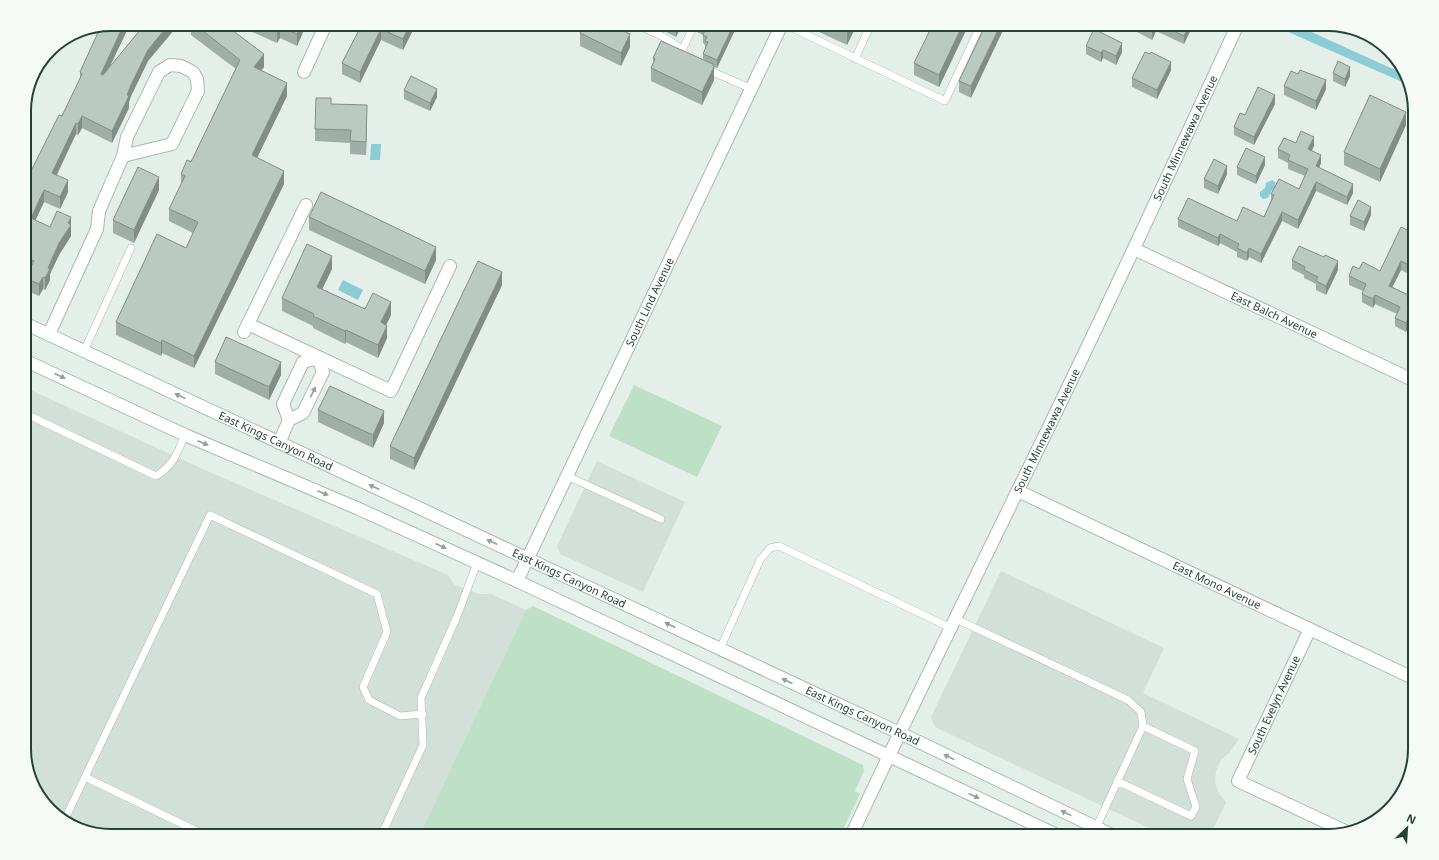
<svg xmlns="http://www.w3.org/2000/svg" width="1439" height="860" font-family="'Noto Sans',sans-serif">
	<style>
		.built { fill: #d3dfd9 }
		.green { fill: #bee0c6 }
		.water { fill: #8ccdd5 }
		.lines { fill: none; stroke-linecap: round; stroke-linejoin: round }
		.service-casing { stroke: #a7b8b1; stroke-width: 8 }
		.minor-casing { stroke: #a7b8b1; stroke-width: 14 }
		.secondary-casing { stroke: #a3bbb2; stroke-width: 14 }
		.service { stroke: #fff; stroke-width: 7 }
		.minor { stroke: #fff; stroke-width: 12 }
		.secondary { stroke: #fff; stroke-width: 12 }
		.wall { fill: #a0aea8 }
		.shaded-wall { fill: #828d88 }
		.building { fill: #bacac3; stroke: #828d88 }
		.oneway { fill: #91a09c }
		.labels { text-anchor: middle; stroke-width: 3; stroke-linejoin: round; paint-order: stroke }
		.street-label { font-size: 11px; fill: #234238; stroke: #f6fbf8 }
		.rim { fill: none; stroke: #234238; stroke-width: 2 }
	</style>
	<rect width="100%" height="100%" fill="#e5efea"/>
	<path class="built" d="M 24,387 L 205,470 L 448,575 L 455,585 L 479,594 L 491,594 L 526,610 L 419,836 L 111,836 L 67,824 L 36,793 L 24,755 Z
		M 597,461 L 685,502 L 643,592 L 560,554 L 557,546 Z
		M 1001,571 L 1164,648 L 1143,693 L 1239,739 L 1230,752 L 1221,760 L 1216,771 L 1215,782 L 1219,794 L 1226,802 L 1210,836 L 1166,836 L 935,727 L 931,717 Z"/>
	<path class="green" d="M 634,385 L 722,426 L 697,477 L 609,436 Z
		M 533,606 L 863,765 L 864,771 L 855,791 L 860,794 L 840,836 L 419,836 L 526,610 Z"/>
	<path class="water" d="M 1270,24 L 1294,24 L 1406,75 L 1409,85 Z
		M 371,144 L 381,144 L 380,160 L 370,160 Z
		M 1272,180 L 1275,182 L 1275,187 L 1272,190 L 1268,198 L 1263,199 L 1260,196 L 1260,192 L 1265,188 L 1266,183 Z
		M 343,280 L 363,290 L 358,300 L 338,290 Z"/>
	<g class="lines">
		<defs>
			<path id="service" d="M 634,24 C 655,33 676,40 689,59
				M 784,24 L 945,101 L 981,24
				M 682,50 L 695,24
				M 855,59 L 871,24
				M 706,69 L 752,89
				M 84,351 L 131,248
				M 24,413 L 156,476 C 174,465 177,453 185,435
				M 567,476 L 661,519
				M 954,618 L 1128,700 L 1141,712 L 1143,726 L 1096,828
				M 720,649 L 760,560 L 770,548 L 779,546 L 949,627
				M 85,777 L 207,836
				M 1117,781 L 1191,816 L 1196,807 L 1187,779 L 1195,751 L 1143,726
				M 64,821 L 210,515 L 377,594 L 387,632 L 363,687 L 369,700 L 400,716 L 423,714
				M 381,836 L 423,745 L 421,698 L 458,614 L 477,563"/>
			<g id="minor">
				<path d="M 304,72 L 326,24"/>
				<path id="s1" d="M 1134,249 L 1415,381"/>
				<path d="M 248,324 L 391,391 L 450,266"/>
				<path d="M 244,332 L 306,205"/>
				<path d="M 49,334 L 97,229 L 99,211 L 123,156 L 127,137 L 159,72 L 170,65 L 181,66 L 193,72 L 197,79 L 198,91 L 172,144 L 123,156"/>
				<path d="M 279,443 L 289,420 L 303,413 L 323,372 L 318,358 L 303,362 L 283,404 L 289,420"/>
				<path id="s2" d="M 1018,491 L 1415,679"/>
				<path id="s3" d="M 517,581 L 782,24"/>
				<path d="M 1310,629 L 1238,781 L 1345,831"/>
				<path id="s4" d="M 851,836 C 905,720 962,605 1018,490 C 1094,336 1166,180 1238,24"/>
			</g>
			<g id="secondary">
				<path id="s5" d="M 24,323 L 921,743 L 1114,836"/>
				<path d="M 24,360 L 185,435 L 359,509 L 517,581 L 1059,836"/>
			</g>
		</defs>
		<use href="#service" class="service-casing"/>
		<use href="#minor" class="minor-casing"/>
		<use href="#secondary" class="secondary-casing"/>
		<use href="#service" class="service"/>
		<use href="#minor" class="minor"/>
		<use href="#secondary" class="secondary"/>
	</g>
	<path class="wall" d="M 111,24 L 130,24 L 109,68 L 145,24 L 179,24 L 148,61 L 131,96 L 129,102 L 129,108 L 112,143 L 82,128 L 78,135 L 76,134 L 57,175 L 68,192 L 60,209 L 44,202 L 35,220 L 50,227 L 71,229 L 71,236 L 59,255 L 50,274 L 50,280 L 45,290 L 43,289 L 39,296 L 25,290 L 25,278 L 29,270 L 24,268 L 24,197 L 26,193 L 26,181 L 62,116 L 80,79 L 80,72 Z
		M 191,24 L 224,24 L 264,67 L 261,70 L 287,96 L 257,158 L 284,184 L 194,368 L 162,353 L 161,356 L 116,335 L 116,322 L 186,248 L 193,233 L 169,221 L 169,209 L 181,185 L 181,174 L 191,162 L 236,69 L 191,35 Z
		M 241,24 L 303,24 L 303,32 L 297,46 L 280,38 L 277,43 L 241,27 Z
		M 362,24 L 412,24 L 412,32 L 403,50 L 381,40 L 360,83 L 342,74 L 342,63 Z
		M 664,24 L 690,24 L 688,28 L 682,25 L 676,37 L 664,31 Z
		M 697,24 L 734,24 L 734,32 L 717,68 L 714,67 L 714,80 L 702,105 L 651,81 L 651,68 L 653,66 L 653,58 L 703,60 L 703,54 L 705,49 L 705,45 L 703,43 L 703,35 L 697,32 Z
		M 819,24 L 857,24 L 847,45 L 819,32 Z
		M 933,24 L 969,24 L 939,87 L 914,75 L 914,63 Z
		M 986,24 L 971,98 L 959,92 L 959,81 Z
		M 1137,24 L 1193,24 L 1193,25 L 1184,44 L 1156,31 L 1152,40 L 1137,32 Z
		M 580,33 L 630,47 L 621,66 L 580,46 Z
		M 1086,46 L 1122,52 L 1116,65 L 1103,58 L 1101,62 L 1086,54 Z
		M 1171,70 L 1157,99 L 1132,87 L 1132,78 Z
		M 1333,73 L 1350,76 L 1345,87 L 1333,81 Z
		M 1284,86 L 1326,89 L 1316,110 L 1284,95 Z
		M 404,90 L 437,97 L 430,111 L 404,99 Z
		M 331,104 L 367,118 L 366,155 L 350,154 L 350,143 L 315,141 L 315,129 Z
		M 1275,104 L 1254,145 L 1234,135 L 1234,127 L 1245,115 Z
		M 1406,125 L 1380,182 L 1344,165 L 1344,152 Z
		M 1296,143 L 1314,146 L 1312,150 L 1321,163 L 1319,168 L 1353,193 L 1347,205 L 1316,191 L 1298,229 L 1282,221 L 1261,263 L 1249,257 L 1247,261 L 1237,257 L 1237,252 L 1220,243 L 1218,246 L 1178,227 L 1178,219 L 1237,221 L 1264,217 L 1271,200 L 1271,194 L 1299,189 L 1305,176 L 1288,169 L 1288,163 L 1278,158 L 1278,149 Z
		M 1265,165 L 1256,184 L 1237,175 L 1237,167 Z
		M 1227,174 L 1218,194 L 1204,188 L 1204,179 Z
		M 159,190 L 134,243 L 113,233 L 113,220 Z
		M 1371,215 L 1364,231 L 1350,225 L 1350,216 Z
		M 309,217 L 436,260 L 425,284 L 309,230 Z
		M 1415,234 L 1415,273 L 1413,276 L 1401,270 L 1392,287 L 1415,298 L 1415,330 L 1408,327 L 1406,332 L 1395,326 L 1395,318 L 1397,314 L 1375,304 L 1373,308 L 1362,302 L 1362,294 L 1363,291 L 1349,285 L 1349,276 L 1359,269 L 1380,271 Z
		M 1292,260 L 1338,270 L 1326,295 L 1316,290 L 1316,284 L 1304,278 L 1304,275 L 1292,269 Z
		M 332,269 L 322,289 L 365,309 L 391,315 L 386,325 L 387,338 L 378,358 L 346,342 L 345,344 L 313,328 L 313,326 L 282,311 L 282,298 Z
		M 502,285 L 414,470 L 390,459 L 390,446 Z
		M 215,362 L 281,375 L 269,400 L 215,374 Z
		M 318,410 L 384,423 L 373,448 L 318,422 Z"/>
	<path class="shaded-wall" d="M 124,24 L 130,24 L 101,85 L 101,74 Z
		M 169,24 L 179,24 L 148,61 L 131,96 L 129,102 L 129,108 L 112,143 L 112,131 L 131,85 L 148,50 Z
		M 302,24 L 303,24 L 303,32 L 297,46 L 297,34 Z
		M 410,24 L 412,24 L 412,32 L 403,50 L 403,39 Z
		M 678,24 L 682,24 L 682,25 L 676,37 L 676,28 Z
		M 688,24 L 690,24 L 688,28 Z
		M 734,24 L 734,32 L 717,68 L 717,60 Z
		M 851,24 L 857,24 L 847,45 L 847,32 Z
		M 963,24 L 969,24 L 939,87 L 939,75 Z
		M 1001,24 L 1006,24 L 971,98 L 971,86 Z
		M 1156,24 L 1156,31 L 1152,40 L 1152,31 Z
		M 1189,24 L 1193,24 L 1193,25 L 1184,44 L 1184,36 Z
		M 280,26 L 280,38 L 277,43 L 277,31 Z
		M 381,29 L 381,40 L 360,83 L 360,72 Z
		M 630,34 L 630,47 L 621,66 L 621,53 Z
		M 1122,43 L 1122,52 L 1116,65 L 1116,56 Z
		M 1103,50 L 1103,58 L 1101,62 L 1101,53 Z
		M 264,54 L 264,67 L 254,80 L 254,67 Z
		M 1171,62 L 1171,70 L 1157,99 L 1157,90 Z
		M 714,67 L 714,80 L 702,105 L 702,92 Z
		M 1350,67 L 1350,76 L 1345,87 L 1345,79 Z
		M 1326,80 L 1326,89 L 1316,110 L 1316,101 Z
		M 287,83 L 287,96 L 252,168 L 252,155 Z
		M 437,89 L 437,97 L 430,111 L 430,103 Z
		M 1275,95 L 1275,104 L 1254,145 L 1254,137 Z
		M 367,105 L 367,118 L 366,155 L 366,142 Z
		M 1406,112 L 1406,125 L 1380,182 L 1380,169 Z
		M 82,116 L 82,128 L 78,135 L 78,124 Z
		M 76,123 L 76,134 L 52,184 L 52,173 Z
		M 1314,137 L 1314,146 L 1308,157 L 1308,149 Z
		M 1321,155 L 1321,163 L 1316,175 L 1316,166 Z
		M 1265,157 L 1265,165 L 1256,184 L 1256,176 Z
		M 1227,166 L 1227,174 L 1218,194 L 1218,186 Z
		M 284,171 L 284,184 L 194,368 L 194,356 Z
		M 159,177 L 159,190 L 134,243 L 134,230 Z
		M 68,180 L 68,192 L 60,209 L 60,197 Z
		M 1316,182 L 1316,191 L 1298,229 L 1298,220 Z
		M 1353,184 L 1353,193 L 1347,205 L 1347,197 Z
		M 44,190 L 44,202 L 31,230 L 31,218 Z
		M 1371,207 L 1371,215 L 1364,231 L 1364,222 Z
		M 1282,212 L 1282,221 L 1261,263 L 1261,254 Z
		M 71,217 L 71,236 L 59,255 L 50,274 L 50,280 L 45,290 L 45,278 L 48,268 Z
		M 1220,234 L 1220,243 L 1218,246 L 1218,238 Z
		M 436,247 L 436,260 L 425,284 L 425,271 Z
		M 1249,248 L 1249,257 L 1247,261 L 1247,253 Z
		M 332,256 L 332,269 L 317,300 L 317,287 Z
		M 1338,261 L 1338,270 L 1326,295 L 1326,286 Z
		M 1401,261 L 1401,270 L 1389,294 L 1389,286 Z
		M 1415,264 L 1415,273 L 1413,276 L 1413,267 Z
		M 502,272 L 502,285 L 414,470 L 414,458 Z
		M 43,277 L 43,289 L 39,296 L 39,284 Z
		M 1375,295 L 1375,304 L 1373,308 L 1373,299 Z
		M 391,302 L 391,315 L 381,335 L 381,322 Z
		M 1408,318 L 1408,327 L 1406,332 L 1406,323 Z
		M 387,326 L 387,338 L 378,358 L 378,345 Z
		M 346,330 L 346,342 L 345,344 L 345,331 Z
		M 162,340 L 162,353 L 161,356 L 161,343 Z
		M 281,362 L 281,375 L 269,400 L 269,387 Z
		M 384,411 L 384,423 L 373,448 L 373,435 Z"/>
	<path class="building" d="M 111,24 L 124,24 L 101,74 L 103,75 L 145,24 L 169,24 L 148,50 L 131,85 L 127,95 L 129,96 L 112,131 L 82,116 L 78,124 L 76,123 L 52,173 L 68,180 L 60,197 L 44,190 L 31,218 L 50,227 L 57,211 L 71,217 L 68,223 L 71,225 L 59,243 L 48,268 L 50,269 L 45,278 L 43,277 L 39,284 L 25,278 L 34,261 L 24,256 L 24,197 L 30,183 L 26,181 L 59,115 L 62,116 L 74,91 L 82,74 L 80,72 L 101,26 Z
		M 194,24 L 224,24 L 264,54 L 254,67 L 287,83 L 252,155 L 284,171 L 194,356 L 162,340 L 161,343 L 116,322 L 157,234 L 186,248 L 198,222 L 169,209 L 185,176 L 181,174 L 187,160 L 191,162 L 240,60 Z
		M 261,24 L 302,24 L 297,34 L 280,26 L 277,31 Z
		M 362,24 L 410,24 L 403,39 L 381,29 L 360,72 L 342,63 Z
		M 585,24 L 608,24 L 630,34 L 621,53 L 580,33 Z
		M 667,24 L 678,24 L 676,28 Z
		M 698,24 L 734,24 L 717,60 L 703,54 L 708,42 L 705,41 L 707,37 L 703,35 L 706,28 Z
		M 829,24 L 851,24 L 847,32 Z
		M 933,24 L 963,24 L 939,75 L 914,63 Z
		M 986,24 L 1001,24 L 971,86 L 959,81 Z
		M 1138,24 L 1156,24 L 1152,31 Z
		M 1159,24 L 1189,24 L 1184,36 Z
		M 1094,29 L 1122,43 L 1116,56 L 1103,50 L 1101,53 L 1086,46 Z
		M 661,41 L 713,64 L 714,67 L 702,92 L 651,68 L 655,59 L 653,58 Z
		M 1145,52 L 1150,54 L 1151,52 L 1171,62 L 1157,90 L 1132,78 Z
		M 1338,61 L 1350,67 L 1345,79 L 1333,73 Z
		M 1300,70 L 1326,80 L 1316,101 L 1284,86 L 1291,71 L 1298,74 Z
		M 411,76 L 437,89 L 430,103 L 404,90 Z
		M 1258,87 L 1275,95 L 1254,137 L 1234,127 L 1240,113 L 1245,115 Z
		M 1370,95 L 1406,112 L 1380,169 L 1344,152 Z
		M 316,98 L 331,98 L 331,104 L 367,105 L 366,142 L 350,141 L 351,130 L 315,129 Z
		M 1301,131 L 1314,137 L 1308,149 L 1321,155 L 1316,166 L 1353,184 L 1347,197 L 1316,182 L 1298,220 L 1282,212 L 1261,254 L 1249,248 L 1247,253 L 1237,248 L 1239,244 L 1220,234 L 1218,238 L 1178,219 L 1188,198 L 1237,221 L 1243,207 L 1264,217 L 1274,195 L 1271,194 L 1279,179 L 1299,189 L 1308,169 L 1288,160 L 1290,155 L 1278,149 L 1284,138 L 1296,143 Z
		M 1246,148 L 1265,157 L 1256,176 L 1237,167 Z
		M 1214,159 L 1227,166 L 1218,186 L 1204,179 Z
		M 138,167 L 159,177 L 134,230 L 113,220 Z
		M 321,192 L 436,247 L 425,271 L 309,217 Z
		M 1358,200 L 1371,207 L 1364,222 L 1350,216 Z
		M 1401,227 L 1415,234 L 1415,264 L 1413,267 L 1401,261 L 1389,286 L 1415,298 L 1415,321 L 1408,318 L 1406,323 L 1395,318 L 1400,307 L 1375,295 L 1373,299 L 1362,294 L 1366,284 L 1349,276 L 1353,266 L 1359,269 L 1363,262 L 1380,271 Z
		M 307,244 L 332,256 L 317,287 L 365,309 L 373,293 L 391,302 L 381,322 L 387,326 L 378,345 L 346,330 L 345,331 L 313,316 L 314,314 L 282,298 Z
		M 1299,246 L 1324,257 L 1325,255 L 1338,261 L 1326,286 L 1316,281 L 1318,277 L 1304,270 L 1305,267 L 1292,260 Z
		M 478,261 L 502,272 L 414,458 L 390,446 Z
		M 226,337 L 281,362 L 269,387 L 215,362 Z
		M 330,386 L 384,411 L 373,435 L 318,410 Z"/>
	<defs><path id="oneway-solid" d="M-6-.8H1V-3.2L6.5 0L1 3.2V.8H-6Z"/></defs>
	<g class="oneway">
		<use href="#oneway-solid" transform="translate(60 376) rotate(25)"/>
		<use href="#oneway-solid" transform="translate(313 392) rotate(-64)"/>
		<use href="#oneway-solid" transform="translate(180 396) rotate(-155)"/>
		<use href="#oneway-solid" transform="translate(203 443) rotate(23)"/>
		<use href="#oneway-solid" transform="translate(374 487) rotate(-155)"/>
		<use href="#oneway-solid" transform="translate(323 493) rotate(23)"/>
		<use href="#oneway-solid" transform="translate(492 542) rotate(-155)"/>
		<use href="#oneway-solid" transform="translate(441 546) rotate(24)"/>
		<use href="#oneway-solid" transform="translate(670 625) rotate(-155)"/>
		<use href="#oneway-solid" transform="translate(787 681) rotate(-155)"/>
		<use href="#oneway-solid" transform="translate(949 757) rotate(-154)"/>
		<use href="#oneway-solid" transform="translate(974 796) rotate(25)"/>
		<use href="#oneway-solid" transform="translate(1066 813) rotate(-154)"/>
	</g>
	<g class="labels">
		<g class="street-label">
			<text dy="4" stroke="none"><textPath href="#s4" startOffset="774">South Minnewawa Avenue</textPath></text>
			<text dy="4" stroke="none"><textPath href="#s3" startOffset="309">South Lind Avenue</textPath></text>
			<text dy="4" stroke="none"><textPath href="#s1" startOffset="155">East Balch Avenue</textPath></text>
			<text dy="4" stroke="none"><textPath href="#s4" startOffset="450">South Minnewawa Avenue</textPath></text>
			<text dy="4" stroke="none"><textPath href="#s5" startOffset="278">East Kings Canyon Road</textPath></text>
			<text dy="4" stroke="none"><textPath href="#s5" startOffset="602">East Kings Canyon Road</textPath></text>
			<text dy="4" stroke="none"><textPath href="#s2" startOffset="220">East Mono Avenue</textPath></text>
			<text transform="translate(1274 705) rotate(-65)" y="4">South Evelyn Avenue</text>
			<text dy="4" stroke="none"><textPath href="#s5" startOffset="926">East Kings Canyon Road</textPath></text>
		</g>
	</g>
	<path d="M0 0H1439V860H0ZM111 31H1328A80 80 0 0 1 1408 111V749A80 80 0 0 1 1328 829H111A80 80 0 0 1 31 749V111A80 80 0 0 1 111 31Z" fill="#f6fbf8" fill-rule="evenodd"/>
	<path class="rim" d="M111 31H1328A80 80 0 0 1 1408 111V749A80 80 0 0 1 1328 829H111A80 80 0 0 1 31 749V111A80 80 0 0 1 111 31Z"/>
	<g transform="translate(1407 828) rotate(25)" stroke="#f6fbf8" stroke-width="3" paint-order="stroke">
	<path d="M0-3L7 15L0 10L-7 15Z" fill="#234238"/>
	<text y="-6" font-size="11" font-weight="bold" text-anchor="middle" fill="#234238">N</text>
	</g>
</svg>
